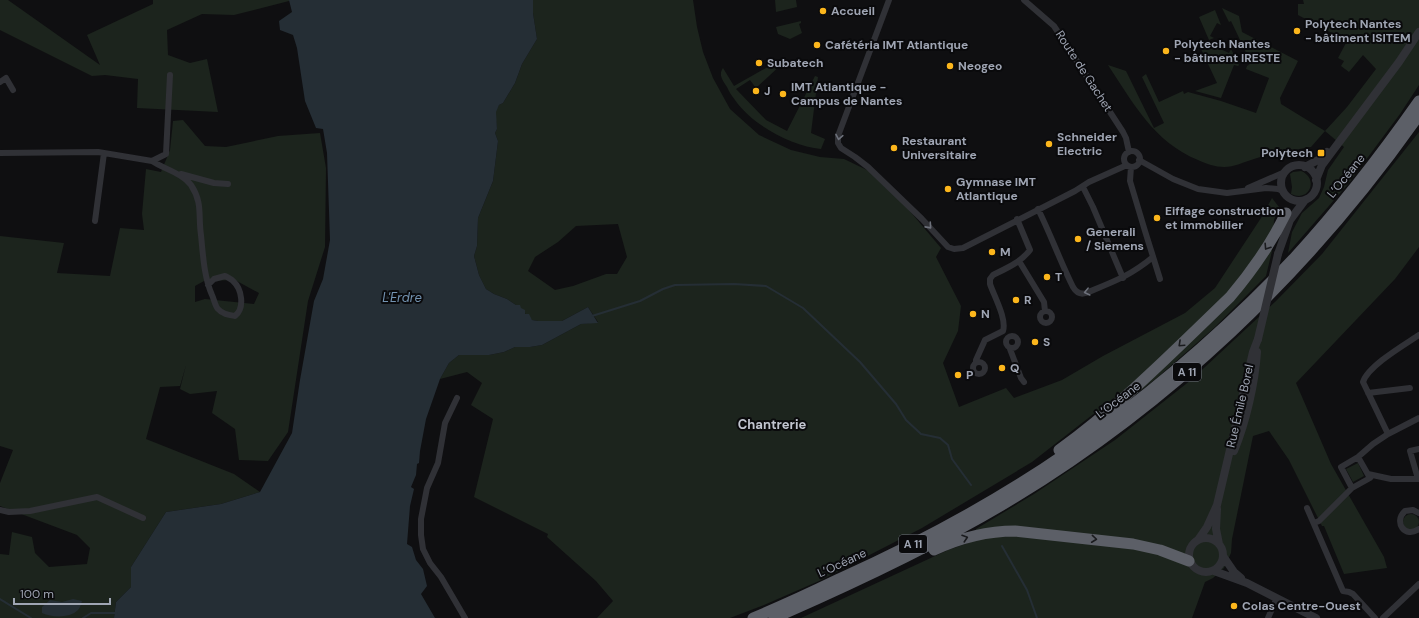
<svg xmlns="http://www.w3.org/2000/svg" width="1419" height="618" font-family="'DM Sans',sans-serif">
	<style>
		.green { fill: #1c241d; fill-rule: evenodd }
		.water { fill: #252e35 }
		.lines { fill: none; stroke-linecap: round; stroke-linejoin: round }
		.stream { stroke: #252e35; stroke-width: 2 }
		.minor { stroke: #303136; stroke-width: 6 }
		.tertiary { stroke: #303136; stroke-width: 8 }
		.motorway { stroke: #5c5f67; stroke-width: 11 }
		.tertiary-bridge { stroke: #303136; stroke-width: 8 }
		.oneway { stroke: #6d717b }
		.oneway2 { stroke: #1a1b1e }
		.poi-dot { fill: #fcb61c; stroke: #0a0a0c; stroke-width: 1.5 }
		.labels { text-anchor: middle; stroke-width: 4; stroke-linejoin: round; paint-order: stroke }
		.shield { fill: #0a0a0c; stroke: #727681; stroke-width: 1 }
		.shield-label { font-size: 11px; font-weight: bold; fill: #9fa5b3 }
		.poi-label { font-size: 12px; font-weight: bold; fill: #9fa5b3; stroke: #0a0a0c; text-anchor: start }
		.street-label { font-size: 12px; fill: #9fa5b3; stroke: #0a0a0c }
		.water-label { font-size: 13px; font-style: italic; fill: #7393b1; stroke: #0a0a0c }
		.neighbourhood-label { font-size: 13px; font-weight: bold; fill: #c1c4cf; stroke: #0a0a0c }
	</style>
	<rect width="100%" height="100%" fill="#0f0f11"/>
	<path class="green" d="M 0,0 L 8,0 L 100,65 L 87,35 L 153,4 L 153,0 L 289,0 L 289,1 L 234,15 L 202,14 L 167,30 L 168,55 L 190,63 L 207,59 L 218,112 L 137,108 L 138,79 L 105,75 L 92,76 L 0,30 Z
		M 533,0 L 693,0 L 697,27 L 703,52 L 713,78 L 730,109 L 759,135 L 791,150 L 820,157 L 844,159 L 869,171 L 908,209 L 941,248 L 936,257 L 961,306 L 958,331 L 943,363 L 959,407 L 1006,388 L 1014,398 L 1062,380 L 1103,356 L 1185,313 L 1215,288 L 1261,218 L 1272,198 L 1279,207 L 1274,220 L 1272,251 L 1266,276 L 1214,328 L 1158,377 L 1110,415 L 1096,412 L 1032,462 L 922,528 L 819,581 L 764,605 L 730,618 L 597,618 L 613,601 L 596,581 L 547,537 L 548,534 L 474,497 L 493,419 L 471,405 L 482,383 L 467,372 L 440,379 L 449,363 L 459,355 L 489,355 L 504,352 L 515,347 L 530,347 L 542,345 L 581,324 L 598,322 L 588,307 L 562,321 L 538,321 L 532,320 L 516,305 L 507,299 L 494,294 L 486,289 L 479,275 L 474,256 L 477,246 L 478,218 L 493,181 L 498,141 L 495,133 L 497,129 L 495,112 L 499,105 L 503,103 L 515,83 L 522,64 L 537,39 L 533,13 ZM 618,224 L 627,257 L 617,274 L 606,274 L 573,286 L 555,290 L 528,271 L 535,257 L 558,242 L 576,226 Z
		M 775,0 L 796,0 L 797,7 L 776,12 Z
		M 1303,0 L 1419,0 L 1419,85 L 1400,114 L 1348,184 L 1288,253 L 1292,232 L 1302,213 L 1319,198 L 1324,187 L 1328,170 L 1344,147 L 1325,131 L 1311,147 L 1288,151 L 1283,156 C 1273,155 1264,155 1254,159 C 1244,162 1234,167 1224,167 C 1215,167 1207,164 1198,160 C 1154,142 1133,103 1108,65 L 1126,71 L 1154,128 L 1164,123 L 1142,77 L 1146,74 L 1159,102 L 1183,91 L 1184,94 L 1188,92 L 1221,101 L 1256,113 L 1269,78 L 1246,69 L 1247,66 L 1251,63 L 1231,21 L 1229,22 L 1222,8 L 1239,16 L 1242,32 L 1298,61 L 1280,98 L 1281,104 L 1325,131 L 1347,107 L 1376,69 L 1363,55 L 1349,72 L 1341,66 L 1344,61 L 1338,58 L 1347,41 L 1298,15 L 1298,4 L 1304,4 Z
		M 1215,10 L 1221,25 L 1217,23 L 1210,36 L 1214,38 L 1209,40 L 1199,17 Z
		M 801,21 L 801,23 L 799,24 L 802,33 L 790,39 L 778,34 L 776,27 Z
		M 1215,42 L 1214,46 L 1229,53 L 1231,49 L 1239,65 L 1238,66 L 1234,65 L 1221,98 L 1195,91 L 1217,83 L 1201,49 Z
		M 780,60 L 783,63 L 756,88 L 750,80 L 736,89 L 766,120 L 787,131 L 815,76 L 818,77 L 811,133 L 825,139 L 821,149 C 792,146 752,125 735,100 C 732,96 729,92 727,87 C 723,81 718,75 723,68 L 734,86 Z
		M 183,120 L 205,146 L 226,147 L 278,136 L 320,133 L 326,168 L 325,247 L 308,301 L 288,432 L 268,461 L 239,460 L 235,429 L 212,413 L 217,391 L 190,394 L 180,389 L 186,365 L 180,386 L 160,387 L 146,439 L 234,474 L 260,492 L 221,504 L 166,512 L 131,567 L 131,587 L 116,602 L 114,618 L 0,618 L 0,554 L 9,555 L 12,532 L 32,537 L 35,553 L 49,567 L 87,564 L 90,548 L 77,535 L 0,506 L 0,483 L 13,450 L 0,446 L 0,236 L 64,243 L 57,273 L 110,276 L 120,228 L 144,230 L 142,214 L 146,169 L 161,172 L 170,150 L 173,121 ZM 235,280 L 259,293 L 254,304 L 205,299 L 195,302 L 195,286 L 204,281 Z
		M 1419,132 L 1419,247 L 1395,279 L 1296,383 L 1331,464 L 1384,557 L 1387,568 L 1344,574 L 1324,526 L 1322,526 L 1289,460 L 1269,431 L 1253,436 L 1232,539 L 1231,553 L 1224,568 L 1213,578 L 1205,582 L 1192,618 L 801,618 L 948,550 L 974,541 L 976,529 L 1034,494 L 1115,440 L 1191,380 L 1276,301 L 1322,254 Z
		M 1301,171 C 1319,178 1310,203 1291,194 L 1292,187 L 1290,174 L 1293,172 Z
		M 1358,463 L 1364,476 L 1353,482 L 1346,469 Z
		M1403 522a8 8 0 1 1 16 0a8 8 0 1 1-16 0Z"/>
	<path class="water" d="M 289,0 L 533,0 L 533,13 L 537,39 L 522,64 L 515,83 L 503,103 L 499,105 L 496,112 L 497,129 L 495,133 L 498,141 L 493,181 L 478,218 L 477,246 L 474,256 L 479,275 L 486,289 L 494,294 L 507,299 L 516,305 L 520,305 L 521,308 L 525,310 L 525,314 L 529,314 L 532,320 L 538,321 L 562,321 L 588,307 L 598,323 L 581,324 L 542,345 L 530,347 L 515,347 L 504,352 L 489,355 L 459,355 L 449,363 L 440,379 L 426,419 L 420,451 L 419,463 L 417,464 L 416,475 L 411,487 L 414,489 L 410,506 L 407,544 L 412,547 L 416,560 L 423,569 L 427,586 L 421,594 L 435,618 L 114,618 L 116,602 L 131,587 L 131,567 L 166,512 L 221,504 L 260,492 L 292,433 L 300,380 L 314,301 L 323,279 L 330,240 L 327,153 L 323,129 L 316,128 L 305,101 L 297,48 L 293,35 L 280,30 L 279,21 L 292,12 Z
		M 73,599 L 82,601 C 81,604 80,608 78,610 C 70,618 53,618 42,613 L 42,607 L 50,600 L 62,602 Z"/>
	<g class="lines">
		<path class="stream" d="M 592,316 L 640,301 L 663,289 L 675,285 L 734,284 L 766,286 L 803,308 L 860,362 L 896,404 L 906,420 L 921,434 L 940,438 L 948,445 L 952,459 L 971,485
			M 1002,546 L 1027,590 L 1037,618
			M 0,599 L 31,618
			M 83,618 L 91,613 L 117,613"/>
		<path class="minor" d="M 889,0 L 838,136 L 838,143 L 841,148 L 855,157 L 868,167 L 922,219 L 948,247 L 954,249 L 963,248 L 1075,191 L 1089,182 L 1127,165
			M 1024,0 L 1054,26 L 1123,132 L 1126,138 L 1129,152
			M 0,82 L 6,78 L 13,90
			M1124 159a8 8 0 1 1 16 0a8 8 0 1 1-16 0Z
			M 0,153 L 98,152 L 152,161 L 166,154 L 170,75
			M 1139,160 L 1173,179 L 1198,189 L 1227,193 L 1266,188 L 1278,189 L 1283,191
			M 152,161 C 164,169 182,173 191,185 C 203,203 198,216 201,235 C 203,255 204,277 212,295 C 214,299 215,306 218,309 C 222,314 229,315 235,316 C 245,308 242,289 233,281 C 231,279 227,277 225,276 L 214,279 L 208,285
			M 1131,167 L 1130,181 L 1145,231 L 1160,279
			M 181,174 L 214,183 L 228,184
			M 1083,187 L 1093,207 L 1123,278
			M 1248,188 L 1285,172
			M 1038,209 C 1051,235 1060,261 1073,287 C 1076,292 1080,295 1086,293 C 1113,282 1130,276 1153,257
			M 95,221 L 104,153
			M 1019,261 L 1044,302 L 1045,311
			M1040 317a6 6 0 1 1 12 0a6 6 0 1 1-12 0Z
			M1006 342a6 6 0 1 1 12 0a6 6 0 1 1-12 0Z
			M 1010,349 L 1021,378 L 1024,382
			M 976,362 L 976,360 L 985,340 L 1003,331 C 1007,319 994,296 990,284 L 990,279 L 993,275 C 1007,268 1021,262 1030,250 L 1017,219
			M973 368a6 6 0 1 1 12 0a6 6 0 1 1-12 0Z
			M 1368,393 L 1410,388
			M 457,398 L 445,423 L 438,463 L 427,488 L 421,519 L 421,535 L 423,549 L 430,563 L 441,577 L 465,618
			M 1388,434 L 1363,382 C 1368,366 1404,345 1419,335
			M 1358,457 L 1370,478 L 1352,488 L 1341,467 L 1358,457 L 1373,444 L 1388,434 L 1419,418
			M 1368,474 L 1391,479 L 1419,479
			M 1418,479 L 1410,451 L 1419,449
			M 1307,508 L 1343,591 L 1349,592 L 1353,594 L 1375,618
			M 0,510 L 9,512 L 30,511 L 97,497 L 143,518
			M 1419,513 L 1413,510 L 1405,511 C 1393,522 1405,539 1419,529
			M 1314,523 L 1319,521 L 1352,488
			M 1268,618 L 1277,598
			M 1383,618 L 1419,584"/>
		<path class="tertiary" d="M1281 183a18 18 0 1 1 36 0a18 18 0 1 1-36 0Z
			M 1305,167 L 1318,160 L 1327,152
			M 1316,180 L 1322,165 L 1399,62 L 1419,32
			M 1278,254 L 1290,220 L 1305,200
			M 1234,451 C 1246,422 1255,383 1257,352
			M 1217,509 L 1216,529 L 1219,544
			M1189 555a17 17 0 1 1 34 0a17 17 0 1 1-34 0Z
			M 1198,540 L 1207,527 L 1217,505 L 1253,352 L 1258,339
			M 1223,556 L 1234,572 L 1241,578
			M 1214,571 L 1247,583 L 1316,618"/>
		<path class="motorway" d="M 1059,450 C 1120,406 1175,350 1230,297 C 1252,271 1271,244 1286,213
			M 934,550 C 960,538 986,531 1015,531 L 1133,544 L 1160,550 L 1189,561
			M 753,618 C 782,606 810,593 839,579 C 919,543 996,502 1068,452 C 1151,395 1227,329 1296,256 C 1341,207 1381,155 1419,101
			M 774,618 C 852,584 929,548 1002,505 C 1167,407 1309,272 1419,115"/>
		<path class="tertiary-bridge" d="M 1258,339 L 1278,254"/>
	</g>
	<defs><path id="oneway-chevron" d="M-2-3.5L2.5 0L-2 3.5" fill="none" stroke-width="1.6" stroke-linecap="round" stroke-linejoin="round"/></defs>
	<g class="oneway">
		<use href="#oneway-chevron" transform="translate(839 137) rotate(100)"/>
		<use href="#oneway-chevron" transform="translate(929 226) rotate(48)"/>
		<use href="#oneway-chevron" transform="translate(1087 292) rotate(166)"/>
	</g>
	<g class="oneway2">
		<use href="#oneway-chevron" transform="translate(1267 247) rotate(123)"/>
		<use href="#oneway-chevron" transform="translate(1181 344) rotate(137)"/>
		<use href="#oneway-chevron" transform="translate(965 538) rotate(-18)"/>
		<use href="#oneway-chevron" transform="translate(1094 539) rotate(6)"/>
	</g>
	<g class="poi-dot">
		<circle cx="823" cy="11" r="4"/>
		<circle cx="1297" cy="31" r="4"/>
		<circle cx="817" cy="45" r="4"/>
		<circle cx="1166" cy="51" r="4"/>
		<circle cx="759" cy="63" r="4"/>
		<circle cx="950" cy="66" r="4"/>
		<circle cx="756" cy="91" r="4"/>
		<circle cx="783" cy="94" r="4"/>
		<circle cx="1049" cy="144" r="4"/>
		<circle cx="894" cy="148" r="4"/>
		<rect x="1317" y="149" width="8" height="8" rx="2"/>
		<circle cx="948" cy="189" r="4"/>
		<circle cx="1157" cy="218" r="4"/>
		<circle cx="1078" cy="239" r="4"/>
		<circle cx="992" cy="252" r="4"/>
		<circle cx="1047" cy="277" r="4"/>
		<circle cx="1016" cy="300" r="4"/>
		<circle cx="973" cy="314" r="4"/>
		<circle cx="1035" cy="342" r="4"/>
		<circle cx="1002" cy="368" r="4"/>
		<circle cx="958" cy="375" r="4"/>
		<circle cx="1234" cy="606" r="4"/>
	</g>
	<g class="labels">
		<g class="shield">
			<rect x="1173" y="363" width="28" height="18" rx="3"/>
			<rect x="899" y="535" width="28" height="18" rx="3"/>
		</g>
		<g class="shield-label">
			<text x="1187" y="376">A 11</text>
			<text x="913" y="548">A 11</text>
		</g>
		<g class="poi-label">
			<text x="831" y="15">Accueil</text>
			<text x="1305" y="28">Polytech Nantes<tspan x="1305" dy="14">- bâtiment ISITEM</tspan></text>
			<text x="1174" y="48">Polytech Nantes<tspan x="1174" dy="14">- bâtiment IRESTE</tspan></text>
			<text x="825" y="49">Cafétéria IMT Atlantique</text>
			<text x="767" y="67">Subatech</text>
			<text x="958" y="70">Neogeo</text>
			<text x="791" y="91">IMT Atlantique -<tspan x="791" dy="14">Campus de Nantes</tspan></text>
			<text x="764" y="95">J</text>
			<text x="1057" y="141">Schneider<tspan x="1057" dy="14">Electric</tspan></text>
			<text x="902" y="145">Restaurant<tspan x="902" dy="14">Universitaire</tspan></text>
			<text x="1313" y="157" text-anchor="end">Polytech</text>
			<text x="956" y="186">Gymnase IMT<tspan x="956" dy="14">Atlantique</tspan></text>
			<text x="1165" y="215">Eiffage construction<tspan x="1165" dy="14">et immobilier</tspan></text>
			<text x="1086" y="236">Generali<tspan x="1086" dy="14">/ Siemens</tspan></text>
			<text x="1000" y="256">M</text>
			<text x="1055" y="281">T</text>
			<text x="1024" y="304">R</text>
			<text x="981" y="318">N</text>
			<text x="1043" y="346">S</text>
			<text x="1010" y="372">Q</text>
			<text x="966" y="379">P</text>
			<text x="1242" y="610">Colas Centre-Ouest</text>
		</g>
		<g class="street-label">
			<text transform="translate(1084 71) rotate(57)" y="4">Route de Gachet</text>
			<text transform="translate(1346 176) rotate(-51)" y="4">L’Océane</text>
			<text transform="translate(1118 400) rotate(-37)" y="4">L’Océane</text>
			<text transform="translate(1240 406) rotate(-77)" y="4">Rue Émile Borel</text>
			<text transform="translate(842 563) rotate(-25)" y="4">L’Océane</text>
		</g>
		<g class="water-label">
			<text x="402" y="302">L'Erdre</text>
		</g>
		<g class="neighbourhood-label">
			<text x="772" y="429">Chantrerie</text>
		</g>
	</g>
	<path d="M14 598v6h96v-6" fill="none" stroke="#9fa5b3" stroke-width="2"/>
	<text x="20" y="598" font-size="12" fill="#9fa5b3" stroke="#0a0a0c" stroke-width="3" paint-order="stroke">100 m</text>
</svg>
